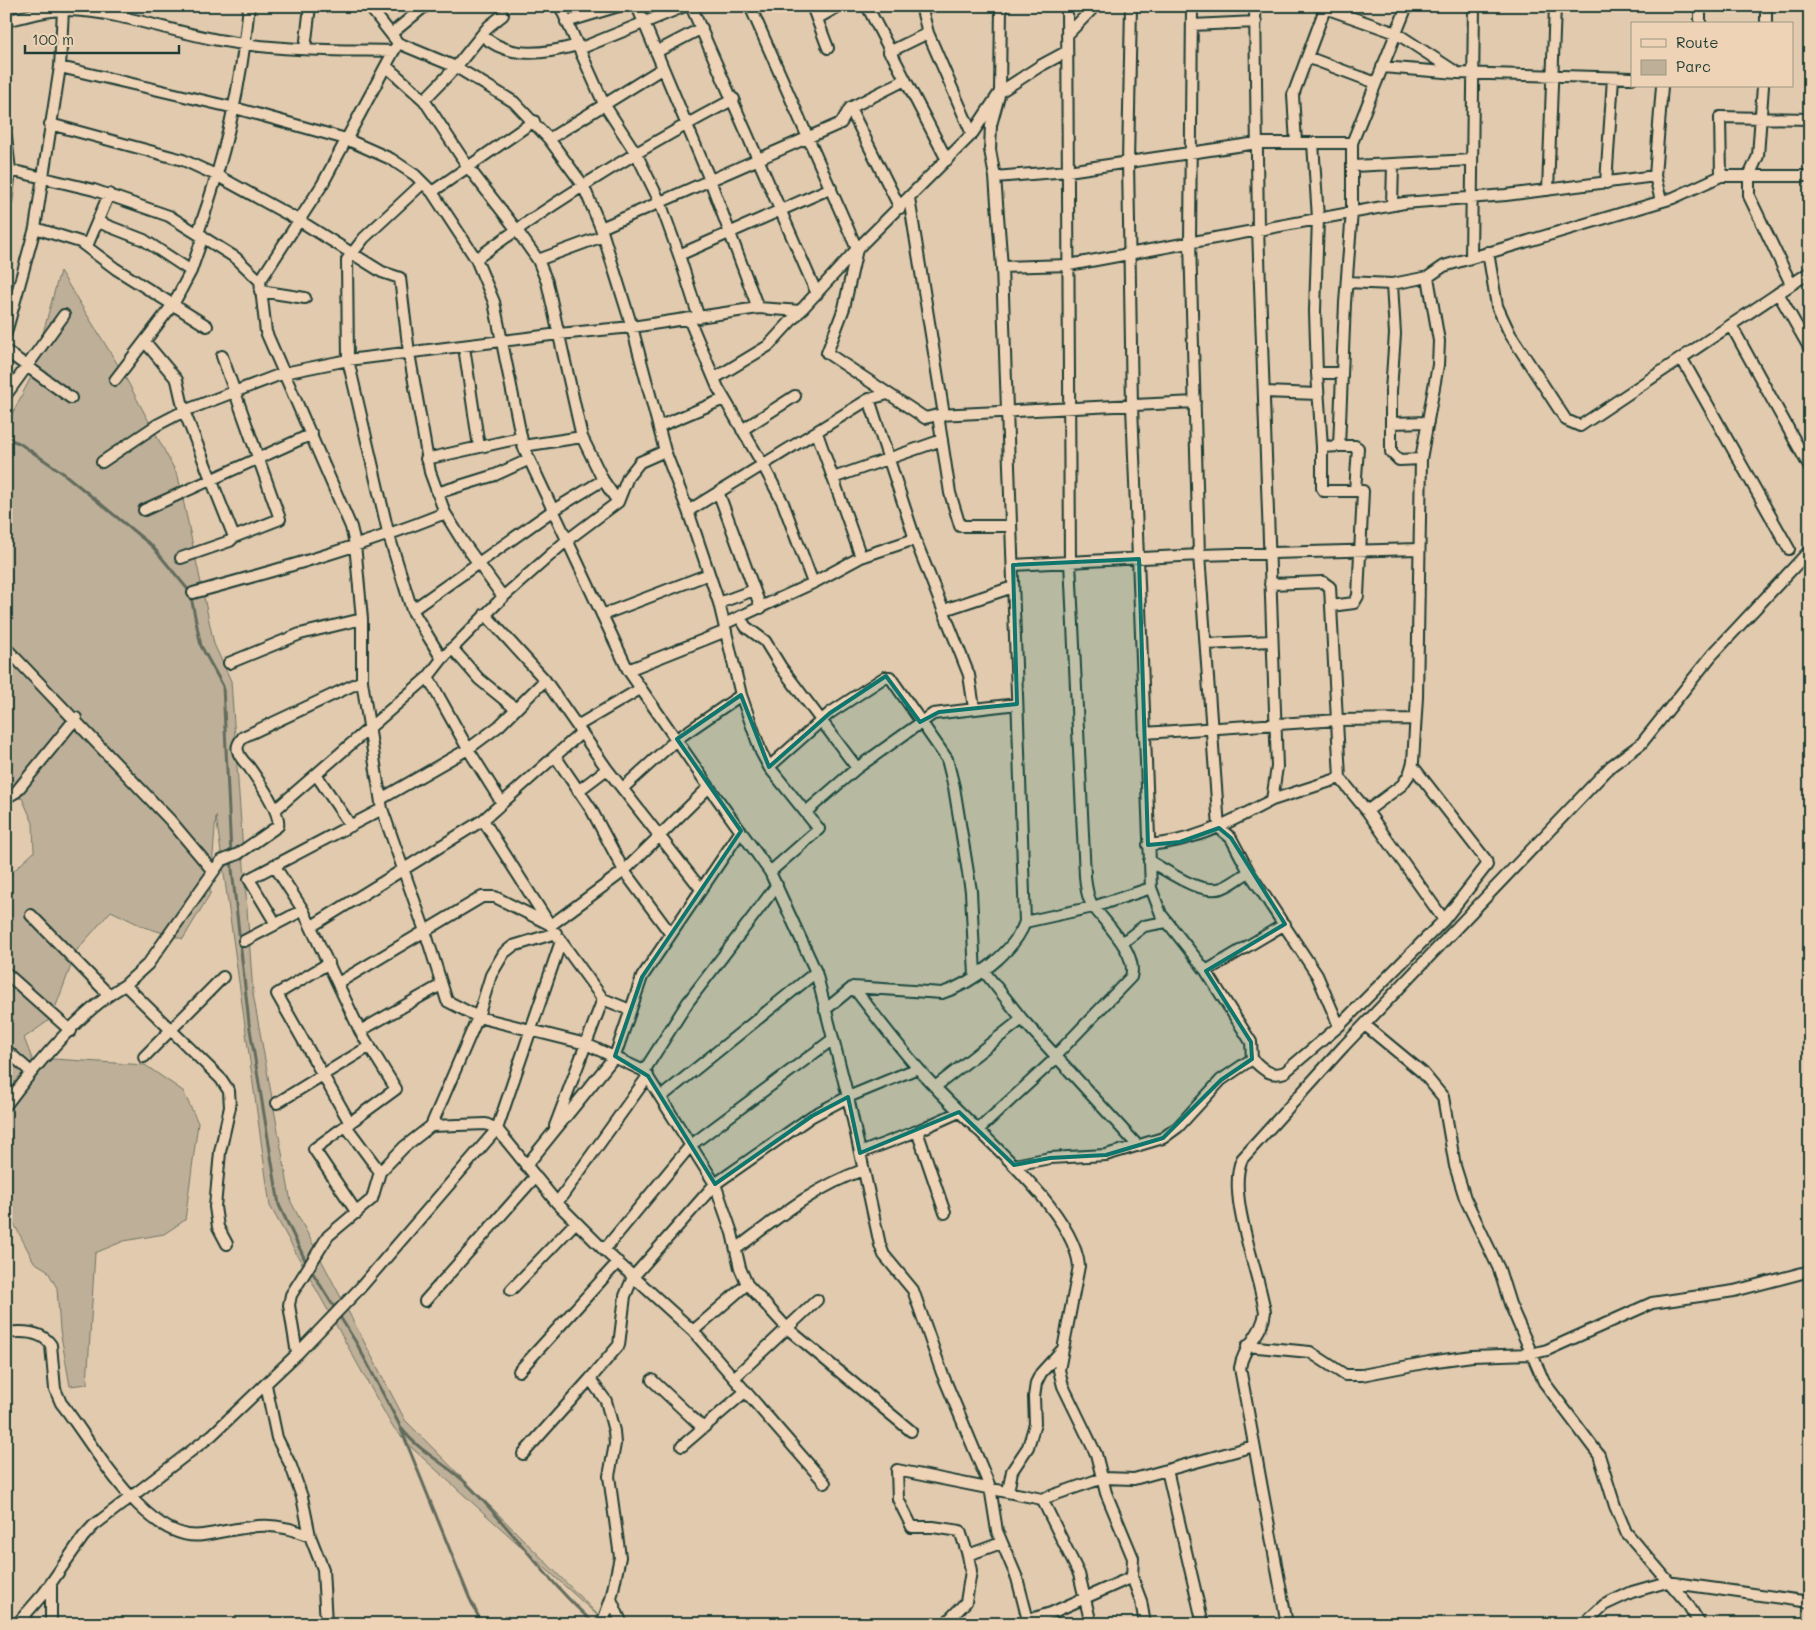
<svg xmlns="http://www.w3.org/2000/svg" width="1816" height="1630" font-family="Mali,sans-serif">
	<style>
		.green { fill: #beaf98; stroke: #6e7666 }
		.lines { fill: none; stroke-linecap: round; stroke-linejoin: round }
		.stream { stroke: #626c5d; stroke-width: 3 }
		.minor-casing { stroke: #1f3d34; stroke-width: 14 }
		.minor { stroke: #efd3b6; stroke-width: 10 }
		.marked { fill: #0f766e; fill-opacity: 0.2; stroke: #0f766e; stroke-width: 4; stroke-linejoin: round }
	</style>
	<rect width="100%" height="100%" fill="#e2caae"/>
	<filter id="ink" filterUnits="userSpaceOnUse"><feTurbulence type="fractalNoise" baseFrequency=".02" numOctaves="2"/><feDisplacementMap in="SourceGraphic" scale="10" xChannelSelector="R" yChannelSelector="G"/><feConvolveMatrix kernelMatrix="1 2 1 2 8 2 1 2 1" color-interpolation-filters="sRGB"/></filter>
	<g filter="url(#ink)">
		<path class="green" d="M 60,271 L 123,373 L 178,476 L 214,644 L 231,681 L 253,994 L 291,1202 L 405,1420 L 607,1624 L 413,1449 L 392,1426 L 270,1206 L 216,816 L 210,894 L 183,939 L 144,927 L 111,911 L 77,950 L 51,1019 L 24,1038 L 34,1064 L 54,1059 L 145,1065 L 183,1091 L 198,1123 L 185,1220 L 164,1234 L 124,1241 L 95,1253 L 87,1384 L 70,1386 L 60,1330 L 57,1288 L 47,1270 L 34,1262 L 9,1214 L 6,1213 L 6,878 L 34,852 L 33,823 L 22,798 L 6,799 L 6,426 L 31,377 Z"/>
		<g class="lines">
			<path class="stream" d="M 6,438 L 19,443 L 63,473 L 152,546 L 190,592 L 201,646 L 223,686 L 231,854
				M 231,860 L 249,1023 L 279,1205 L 307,1264
				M 311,1270 L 357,1344 L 399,1424 L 469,1597 L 482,1624
				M 402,1429 C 420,1453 449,1465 469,1486 C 513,1530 548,1583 595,1624"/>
			<defs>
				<path id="minor" d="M 369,6 L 398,43 L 456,67 L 514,102 L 549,139 L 583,185 L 601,228 L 632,327 L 665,451 L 688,511 L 719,603 L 741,695 L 761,752 L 769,767 L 819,829 L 770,872
					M 560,6 L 604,104 L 637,155 L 660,202 L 679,255 L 699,318
					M 637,6 L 710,180 L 758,308
					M 691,6 L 817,294
					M 750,6 L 857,249 L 844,308 L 827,353 L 925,418 L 938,415 L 1195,402
					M 812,6 L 828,48
					M 867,6 L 947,160
					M 921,6 L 928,33 L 972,134
					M 1001,6 L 1000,92 L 991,125 L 990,150 L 995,177 L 1002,267 L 1025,922
					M 1131,6 L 1128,162 L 1132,406 L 1151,888 L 1161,914 L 1206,971 L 1251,1042 L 1252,1059
					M 1192,6 L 1190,242 L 1199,555 L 1219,828 L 1231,838 L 1249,872
					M 1325,8 L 1396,33 L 1456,72
					M 108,14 L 121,6
					M 818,18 L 839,6
					M 6,21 C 26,16 46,10 66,10 C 122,11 175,34 230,42 C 284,51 340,50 394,51
					M 566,22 L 619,6
					M 1700,24 L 1700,6
					M 1766,24 L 1766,6
					M 1192,25 L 1256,22
					M 391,34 L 425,6
					M 482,35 C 509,60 545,54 578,45
					M 1067,35 L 1095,6
					M 398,43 L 322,185 L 260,281 L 266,332 L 351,527 L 355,544 L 362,619 L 362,681 L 382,809 L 425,931 L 447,1001 L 478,1017 L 586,1044 L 644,1071 L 715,1184 L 732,1233 L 740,1268 L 747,1284 L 787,1328 L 911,1431
					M 305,49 L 310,6
					M 579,49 L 685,6
					M 656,52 L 702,28
					M 889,52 L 928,33
					M 1307,57 L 1376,83
					M 386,66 L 424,100 L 468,167 L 516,229 L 538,260 L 547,282 L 582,437 L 603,480 L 618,502
					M 60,67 L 235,108 L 346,139 L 391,159 L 415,175 L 432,192 L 476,259 L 494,302 L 523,446 L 628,670 L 709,787 L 770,872 L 816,972 L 848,1097 L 880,1245 L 884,1255 L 913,1290 L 942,1373 L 990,1487 L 997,1531 L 1017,1578 L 1028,1620 L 1051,1613 L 1132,1577 L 1133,1558 L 1106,1493 L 1096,1454 L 1063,1386 L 1059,1370 L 1079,1266 C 1073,1208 974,1130 935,1087 C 905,1056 879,1020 853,987
					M 1382,67 L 1457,73 L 1632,78
					M 1763,86 L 1758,156 L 1749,176 L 1749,196 L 1791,284
					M 424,100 L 456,67 L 489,26 L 503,15
					M 850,108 L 900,208
					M 50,124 L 183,160 L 218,176 L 300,221 L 382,272 L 400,278 L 409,353 L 430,472 L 445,513 L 463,542 L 503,597
					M 6,137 L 10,170 L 6,203
					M 549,139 L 663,68
					M 1296,143 L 1293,95 L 1326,6
					M 1313,143 L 1318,218 L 1315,311 L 1317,373 L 1341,373
					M 1353,166 L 1472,160
					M 10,170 L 94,190 L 169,216 L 236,258 L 260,281
					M 1721,176 L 1720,117 L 1810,119
					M 995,177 L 1068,171 L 1257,143 L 1352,143
					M 423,183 L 364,238 L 347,260 L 348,360 L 389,536 L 412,610 L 442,659
					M 1606,183 L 1613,78
					M 1548,190 L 1555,6
					M 432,192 L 534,121
					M 909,198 L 944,415
					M 1661,201 L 1655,176 L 1662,86
					M 1392,205 L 1393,164
					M 98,222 L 144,240 L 191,271
					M 35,228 L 80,242 L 116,269 L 207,326
					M 601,228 L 841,123 L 850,108 L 905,80
					M 198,233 C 225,157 241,87 249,6
					M 87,246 L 109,194
					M 1488,252 L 1497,306 L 1510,334 L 1566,420 L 1580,426 L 1810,272
					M 679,255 L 831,188
					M 1471,257 L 1474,6
					M 476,259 C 557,199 644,146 734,99
					M 538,260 L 603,236
					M 1002,267 L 1069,265 L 1404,203 L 1506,195 L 1655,176
					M 1347,282 L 1392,284 L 1428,277 L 1444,266 L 1673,198 L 1721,176 L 1810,176
					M 1392,284 L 1395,334 L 1391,391 L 1391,452 L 1399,460 L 1421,459
					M 260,291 L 305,298
					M 1778,293 L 1810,349
					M 689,319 L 718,388 L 763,465 L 783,503 L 813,583
					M 1731,325 L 1810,468
					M 6,333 L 35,228 L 60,67 L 63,10
					M 146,343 L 177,380 L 184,411 L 234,537
					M 464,347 L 479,447
					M 6,351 L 71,398
					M 1682,359 L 1789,549
					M 1317,373 L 1322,447 L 1322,488 L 1324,491 L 1363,491 L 1358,596 L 1354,603 L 1331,606
					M 715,378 L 768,346 L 857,249 L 972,134 L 1000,92 L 1040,66 L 1066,52
					M 115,380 L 174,303 L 191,271 L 203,236
					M 1264,392 L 1318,394
					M 6,395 L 64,315
					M 869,399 L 915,539 L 969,675 L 974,708
					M 938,415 L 950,493 L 960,526 L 1011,526
					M 1391,423 L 1428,422
					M 660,426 L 724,399
					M 742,430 L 795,396
					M 817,433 L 861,557
					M 523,446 L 582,437
					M 1339,446 L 1355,446 L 1358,448 L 1355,491
					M 1322,447 L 1339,446 L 1345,303 L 1352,211 L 1352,143 L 1407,6
					M 426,459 L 520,438
					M 102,462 L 157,425 L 184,411 L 284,373 L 348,360 L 559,334 L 632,327 L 758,308 L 801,311
					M 833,478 L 942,440
					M 437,493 L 495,475 L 528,460
					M 719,494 L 761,608
					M 144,510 L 312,434
					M 688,511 L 869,399 L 888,394
					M 181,558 L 230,541 L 234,537 L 280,519 L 222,356
					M 1013,565 L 1199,555 L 1418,549
					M 1270,584 L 1323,582 L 1330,587 L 1340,778 L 1272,800
					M 193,593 C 278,570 363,546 445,513
					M 719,603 L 754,590
					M 412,610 L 552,511 L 603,480
					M 944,610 L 1013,587
					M 485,614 L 545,680 L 607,769 L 578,791
					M 602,615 L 709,574
					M 740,618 L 746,627 L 765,641 L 781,667 L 857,768
					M 724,624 L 813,583 L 861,557 L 915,539
					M 1206,644 L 1272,641
					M 6,648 L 170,820 L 212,870
					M 452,648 L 479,679 L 516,709
					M 229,663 L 300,634 L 362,619
					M 628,670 L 726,631
					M 428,677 L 468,749 L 502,803
					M 577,726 L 640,689
					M 1144,733 L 1338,720 L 1415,719
					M 555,756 L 591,809 L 624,871 L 670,933
					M 1412,765 L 1486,860 L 1487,865 L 1444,920
					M 769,767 L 830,713 L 885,677 L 890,677 L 947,759 L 954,787 L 971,891 L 975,976
					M 607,769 L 701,889
					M 317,776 L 351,826
					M 623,788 L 677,739 L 741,695
					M 6,794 L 11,795 L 16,792 L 76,718
					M 381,799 L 468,749 L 499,726 L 545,680
					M 275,810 L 428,677 L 442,659 L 503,597 L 566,541 L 618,502 L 628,477 L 640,462 L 665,451
					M 807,811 L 857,768 L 933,714 L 1017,704
					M 1367,811 L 1402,785 L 1409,775 L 1413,762 L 1417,697 L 1421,459 L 1438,365 L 1439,341 L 1428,277
					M 483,820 L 550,925
					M 1148,845 C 1198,841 1229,822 1272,800 L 1277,767 L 1258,229 L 1255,6
					M 1149,861 C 1168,871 1199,895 1222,888 C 1231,885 1240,877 1249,872 L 1317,975 L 1339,1026
					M 274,865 L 303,910 L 360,1031 L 396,1089 L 314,1149 L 357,1213
					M 31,915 L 109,995
					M 276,924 L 249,879 L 382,809
					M 312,926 L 483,820 L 581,733
					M 558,937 L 603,999 L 630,1010
					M 244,941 L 303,910
					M 1122,943 L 1144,926 L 1166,922
					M 329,963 L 277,994 L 350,1123
					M 983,970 L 1022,1019 L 1138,1146
					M 1206,971 L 1285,924
					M 6,973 L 71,1031
					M 338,983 L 482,897 L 495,897 L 551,925 L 624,871 L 709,787
					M 825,1010 L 853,987 L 942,993 C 972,984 1015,951 1025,922 L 1093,907 L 1151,888
					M 1365,1025 L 1423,1073 L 1443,1097 L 1455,1166 L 1465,1198 L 1499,1269 L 1510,1304 L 1544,1382 L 1599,1455 L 1615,1506 L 1626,1532 L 1687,1603 L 1700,1624
					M 360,1031 L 441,985
					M 6,1050 L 31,1072
					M 1055,1056 L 1131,977 C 1138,953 1106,924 1093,906 C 1087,898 1086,886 1085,876 L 1070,562 L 1067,6
					M 144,1057 L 223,977
					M 1252,1059 C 1262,1068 1270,1078 1285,1072 L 1339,1026 L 1444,920 L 1367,811 L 1340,778
					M 644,1071 L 688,1002 L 777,885
					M 935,1087 L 1022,1019
					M 661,1097 L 816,972
					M 277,1103 L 370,1046
					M 6,1105 C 36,1065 81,1010 125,985
					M 346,1126 L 380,1172
					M 431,1126 L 478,1017 L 491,975 L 504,953 L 513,946 L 556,933
					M 555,1126 L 603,999
					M 978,1130 L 1056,1058
					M 917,1131 L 945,1213
					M 860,1153 L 917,1131 L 959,1112
					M 1014,1165 L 1050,1158 L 1106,1155 L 1163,1138 L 1178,1127 L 1221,1080 L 1252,1059
					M 526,1166 L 615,1056 L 642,977 L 741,831
					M 557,1203 L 648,1076
					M 227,1244 L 218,1227 L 215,1207 L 220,1152 L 230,1107 L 229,1091 L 221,1079 L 125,985 L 148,964 L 221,861 L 238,854 L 278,826 C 281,812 258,780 249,767 C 245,763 239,757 238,751 C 236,746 240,741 243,737 L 362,681
					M 736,1249 C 776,1219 814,1187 863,1170
					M 604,1250 L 691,1145 L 833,1039
					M 511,1290 L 576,1222
					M 425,1301 L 535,1177
					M 693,1331 L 747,1284
					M 6,1333 C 21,1331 42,1331 51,1345 L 55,1389 L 61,1403 C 92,1441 145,1544 203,1535 C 247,1528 266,1518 310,1536
					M 1247,1346 L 1310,1352 L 1345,1375 L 1362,1375 L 1429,1362 L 1472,1356 L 1531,1354 L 1547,1350 L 1652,1303 L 1734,1291 L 1810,1271
					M 297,1354 L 361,1287 L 497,1129 L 561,941
					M 519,1371 L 618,1262
					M 734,1378 L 817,1300
					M 652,1380 L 703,1428
					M 266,1385 L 277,1438 L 291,1466 L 302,1497 L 310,1536 L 323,1569 L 326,1624
					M 682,1446 L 746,1391
					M 523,1454 L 590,1379
					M 1167,1470 L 1203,1624
					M 1008,1492 L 1012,1471 L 1028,1447 L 1035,1424 L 1034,1397 L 1036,1383 L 1041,1373 L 1061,1351
					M 1042,1499 L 1079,1574 L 1091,1624
					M 968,1555 L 960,1531 L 933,1527 L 912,1527 L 898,1499 L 897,1470 L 1042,1499 L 1103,1478 L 1134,1479 L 1254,1446
					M 1132,1577 L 1141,1601 L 1145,1624
					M 611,1599 L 622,1624
					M 17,1624 L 44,1593 L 83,1537 L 93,1526 L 212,1435 L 297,1354 L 289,1305 L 291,1295 L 328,1236 L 372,1199 L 380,1172 L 404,1147 L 431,1126 L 486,1124 L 497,1129 L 557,1203 L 604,1250 L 693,1331 L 825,1483
					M 51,1624 L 51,1584
					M 602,1624 L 611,1599 L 620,1557 L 609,1476 L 615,1444 L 614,1431 L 606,1401 L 590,1379 L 619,1345 L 625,1296 L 633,1277 L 715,1184 L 812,1116 L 848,1097 L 918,1068
					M 945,1624 L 966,1602 L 971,1571 L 968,1555 L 1001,1543
					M 1287,1624 L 1240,1368 C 1243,1346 1263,1334 1265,1312 C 1259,1272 1226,1194 1242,1159 L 1344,1046 L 1611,766 L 1641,744 L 1712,655 L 1810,550
					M 1584,1624 L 1604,1605 L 1632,1592 L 1667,1582 L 1810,1602"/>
			</defs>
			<use href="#minor" class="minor-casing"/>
			<use href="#minor" class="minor"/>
		</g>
	</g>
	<path class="marked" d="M 1139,559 L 1148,845 L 1180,842 L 1219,828 L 1231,838 L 1285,924 L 1206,971 L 1251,1042 L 1252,1059 L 1221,1080 L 1163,1138 L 1106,1155 L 1050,1158 L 1014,1165 L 959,1112 L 860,1153 L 848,1097 L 812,1116 L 715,1184 L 648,1076 L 615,1056 L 642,977 L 741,831 L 677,739 L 741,695 L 769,767 L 830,713 L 886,676 L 920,722 L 939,712 L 1017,704 L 1013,565 Z"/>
	<rect width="1816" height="1630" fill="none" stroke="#efd3b6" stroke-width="25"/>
	<rect x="12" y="12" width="1791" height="1605" fill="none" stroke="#1f3d34" stroke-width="2" filter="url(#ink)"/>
	<rect x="1631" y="22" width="162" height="65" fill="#efd3b6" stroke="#9c9782"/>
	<rect x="1641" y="39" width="25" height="8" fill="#efd3b6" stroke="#9c9782"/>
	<text x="1676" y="48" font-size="15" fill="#1f3d34">Route</text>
	<rect x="1641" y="60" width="25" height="15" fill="#beaf98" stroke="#9c9782"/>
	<text x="1676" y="72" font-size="15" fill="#1f3d34">Parc</text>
	<path d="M25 45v8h154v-8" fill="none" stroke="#1f3d34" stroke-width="2.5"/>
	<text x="32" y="45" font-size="15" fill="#1f3d34" stroke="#efd3b6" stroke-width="4" paint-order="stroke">100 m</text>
</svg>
